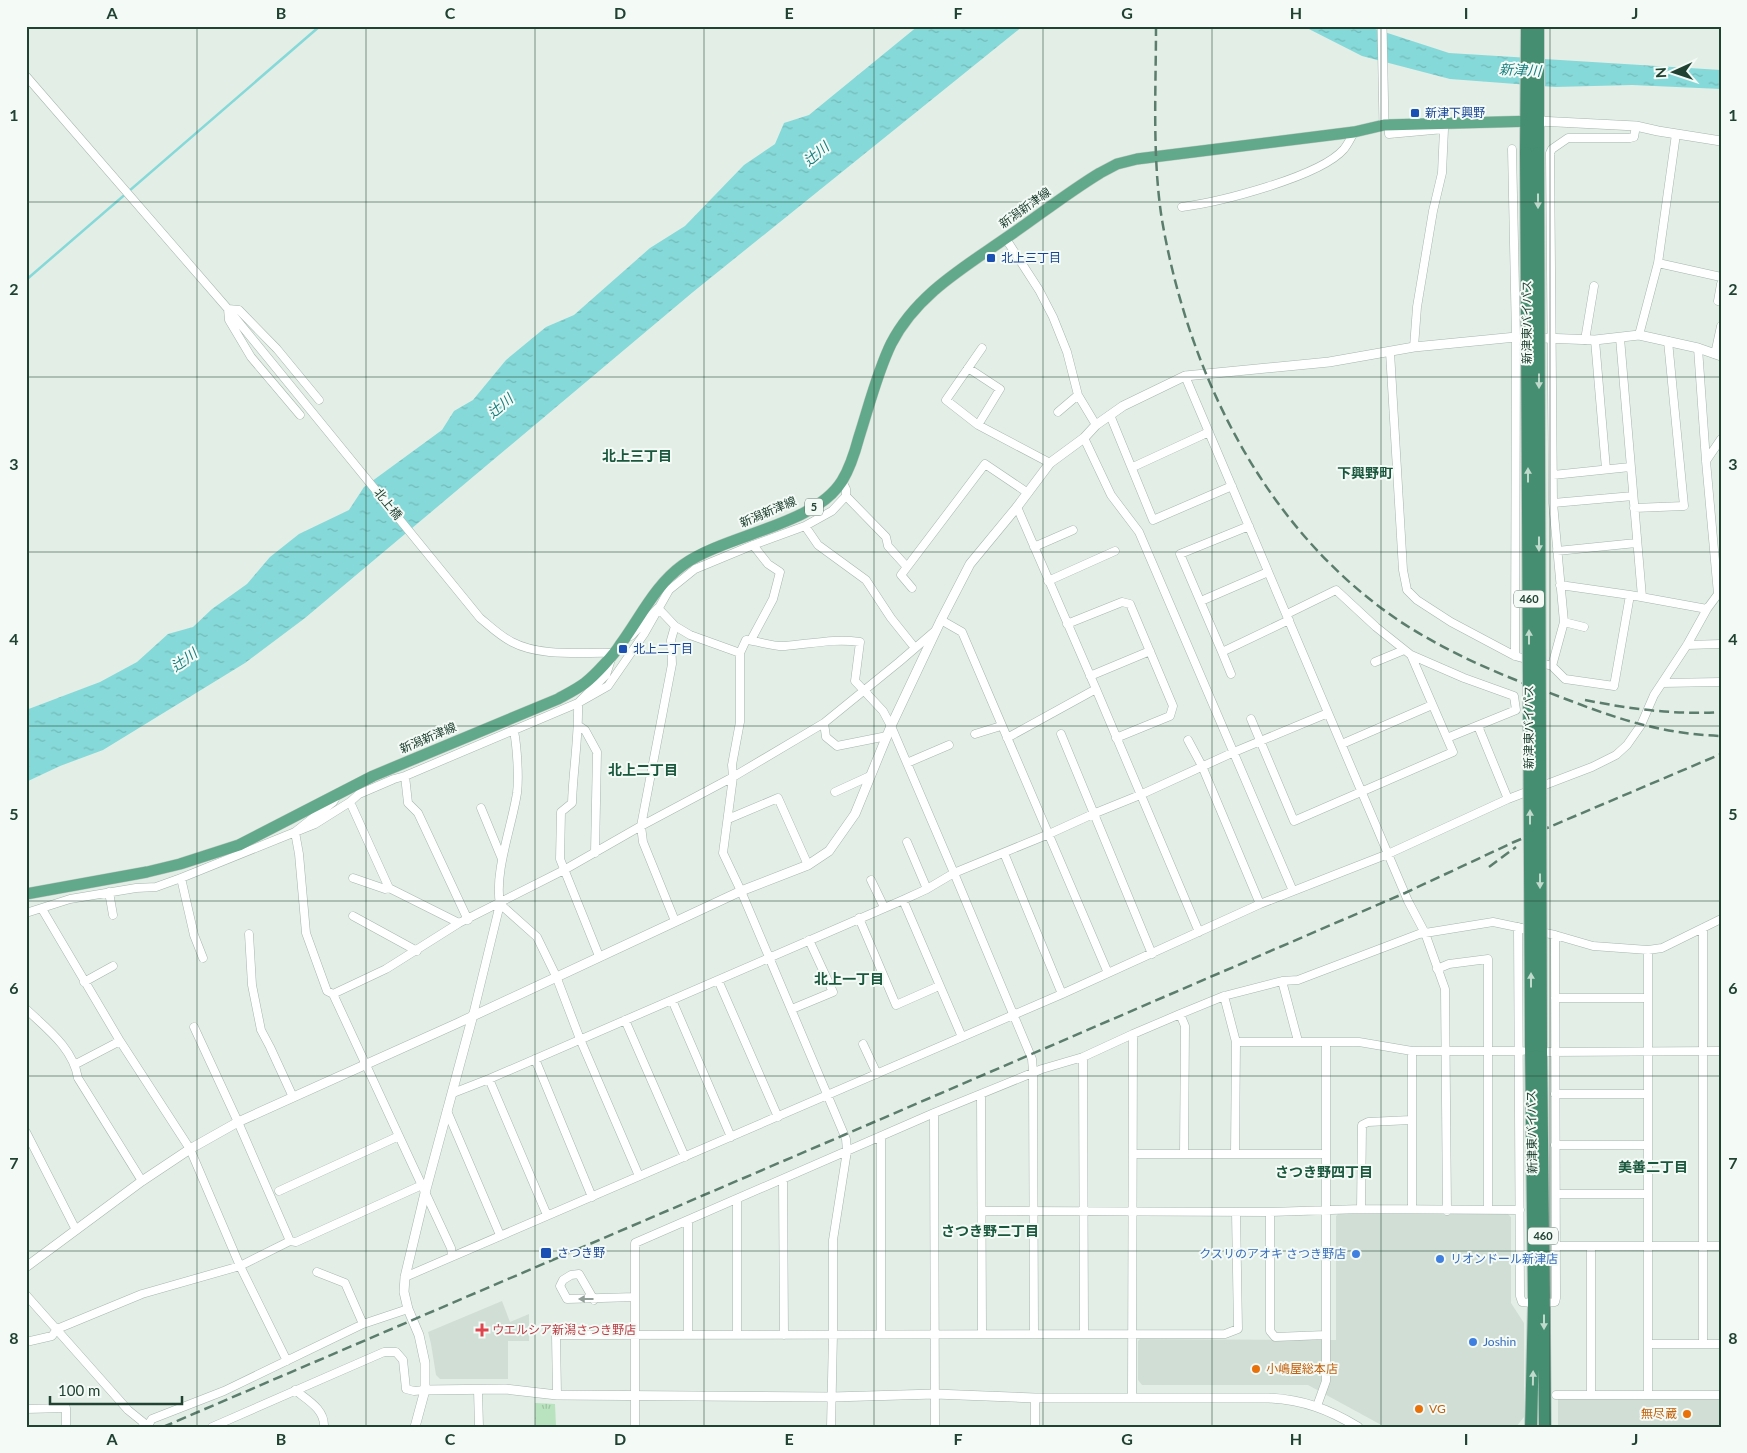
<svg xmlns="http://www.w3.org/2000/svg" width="1747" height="1453" font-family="Lato,'Noto Sans JP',sans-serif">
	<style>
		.built { fill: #d1ded6 }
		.grass { fill: url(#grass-tufts) }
		.water { fill: url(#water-ripples) }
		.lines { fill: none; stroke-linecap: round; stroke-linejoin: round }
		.stream { stroke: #85d9d8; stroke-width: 2.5 }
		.minor-casing { stroke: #a5b7ad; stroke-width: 9 }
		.tertiary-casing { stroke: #a5b7ad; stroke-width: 10 }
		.primary-casing { stroke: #c1cac6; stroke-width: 12 }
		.trunk-casing { stroke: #c1cac6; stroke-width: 14 }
		.minor { stroke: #fff; stroke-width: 8 }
		.tertiary { stroke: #fff; stroke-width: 9 }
		.primary { stroke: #62a98b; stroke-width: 11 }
		.trunk { stroke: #458e71; stroke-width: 12 }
		.rail { stroke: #5b7d6e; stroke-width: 2.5; stroke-dasharray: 10 5; stroke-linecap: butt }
		.trunk-bridge-casing { stroke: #c1cac6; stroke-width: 14; stroke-linecap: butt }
		.trunk-bridge { stroke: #458e71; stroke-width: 12 }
		.oneway { fill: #c0dace }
		.oneway2 { fill: #90a099 }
		.grid { fill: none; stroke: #204233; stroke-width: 1; stroke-opacity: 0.55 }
		.transit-dot { fill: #1a4fb4; stroke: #f4faf6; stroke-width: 2 }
		.shop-dot { fill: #3f7fe0; stroke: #f4faf6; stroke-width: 2 }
		.health-dot { fill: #e0444e; stroke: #f4faf6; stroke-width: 2 }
		.food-dot { fill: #e8710a; stroke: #f4faf6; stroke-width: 2 }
		.labels { text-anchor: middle; stroke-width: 4; stroke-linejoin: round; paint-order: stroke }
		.shield { fill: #f4faf6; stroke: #60796e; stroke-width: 1 }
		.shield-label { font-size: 11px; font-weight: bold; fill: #204233 }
		.transit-label { font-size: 12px; fill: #164399; stroke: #f4faf6; text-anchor: start }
		.street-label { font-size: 12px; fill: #204233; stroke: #f4faf6 }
		.shop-label { font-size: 12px; fill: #366cbe; stroke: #f4faf6; text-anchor: start }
		.health-label { font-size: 12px; fill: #be3a42; stroke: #f4faf6; text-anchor: start }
		.food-label { font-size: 12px; fill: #c56008; stroke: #f4faf6; text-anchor: start }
		.water-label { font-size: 14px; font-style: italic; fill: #137f7f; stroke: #f4faf6 }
		.neighbourhood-label { font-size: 14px; font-weight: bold; fill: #19573e; stroke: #f4faf6 }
		.neatline { fill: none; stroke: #204233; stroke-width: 2 }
		.grid-label { font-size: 16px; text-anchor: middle; font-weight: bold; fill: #204233 }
	</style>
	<defs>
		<pattern id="grass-tufts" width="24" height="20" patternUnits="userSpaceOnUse" patternTransform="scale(1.25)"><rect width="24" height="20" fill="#b9e2be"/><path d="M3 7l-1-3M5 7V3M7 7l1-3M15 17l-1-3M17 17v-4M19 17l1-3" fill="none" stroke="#9fc3a4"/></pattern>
		<pattern id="water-ripples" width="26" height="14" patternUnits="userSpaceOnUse" patternTransform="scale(1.25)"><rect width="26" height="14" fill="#85d9d8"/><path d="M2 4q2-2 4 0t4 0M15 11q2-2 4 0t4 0" fill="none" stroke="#73bbba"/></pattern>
	</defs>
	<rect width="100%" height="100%" fill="#e3eee7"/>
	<path class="built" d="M 1338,1214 L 1508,1214 L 1511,1217 L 1511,1303 L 1524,1323 L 1524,1417 L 1516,1427 L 1385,1427 L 1308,1385 L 1142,1385 L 1138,1380 L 1138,1341 L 1140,1339 L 1336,1340 L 1336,1216 Z
		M 502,1301 L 510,1322 L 529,1314 L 529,1341 L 508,1341 L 508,1379 L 440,1379 L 436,1375 L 431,1344 L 428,1332 Z
		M 1558,1398 L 1721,1398 L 1721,1427 L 1558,1427 Z"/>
	<path class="grass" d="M 535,1403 L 555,1404 L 556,1427 L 535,1427 Z"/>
	<path class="water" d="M 918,26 L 1023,26 L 693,292 L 305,618 L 245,663 L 103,750 L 60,766 L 26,782 L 26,710 L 100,682 L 137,662 L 168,634 L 193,627 L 212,609 L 247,584 L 270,557 L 299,534 L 349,510 L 364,487 L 442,430 L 454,411 L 473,400 L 506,360 L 546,327 L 574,315 L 650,248 L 685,226 L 744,165 L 775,144 L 784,123 L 809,115 Z
		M 1303,26 L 1366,26 L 1449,53 L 1721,70 L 1721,89 L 1632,85 L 1555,87 L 1450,79 L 1362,56 Z"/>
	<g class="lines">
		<path class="stream" d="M 26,280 L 320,26"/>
		<defs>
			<path id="minor" d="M 26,76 L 228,309 L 480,618 C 491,627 500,636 512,642 C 540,657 582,652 613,653 L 606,675 L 578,703 C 579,737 573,770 572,803 L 561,812 L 560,859 L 599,956
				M 1389,125 L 1389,134 L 1444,129 L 1442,173 L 1433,211 L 1417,307 L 1414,347
				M 1512,149 L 1516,337 L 1515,656
				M 1182,207 C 1219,202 1320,177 1344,149 C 1348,144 1351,138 1354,132
				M 1006,239 L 1039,290 L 1053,317 L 1067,352 L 1078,395 L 1096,425
				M 1658,263 L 1721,277
				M 1718,301 L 1721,284
				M 1639,335 L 1658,263 L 1676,134
				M 1620,338 L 1642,597
				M 1585,340 L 1594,286
				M 1595,340 L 1606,469
				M 982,348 L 946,400 L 978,425 L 1050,463
				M 1698,348 L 1706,461 L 1718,594
				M 1390,352 L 1403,570 L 1407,590 L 1417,600 L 1451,622 L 1515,656 L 1552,666 L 1564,622 L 1553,503 L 1550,153 L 1552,149 L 1568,138 L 1630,138 L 1634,137 L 1636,126
				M 1715,354 L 1721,326
				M 968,368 L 1000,389 L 978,425
				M 1185,376 L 1388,854 L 1408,901 L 1425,933 L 1445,989 L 1447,1211
				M 1058,412 L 1078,395
				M 300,415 L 251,357 L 229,320 L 228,309 L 239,310 L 277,349 L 319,400
				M 1110,415 L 1153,520 L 1232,486
				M 1084,438 L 1111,495 L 1139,532 L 1293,891
				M 1706,461 L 1721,439
				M 1133,467 L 1209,432
				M 1553,475 L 1630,467
				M 846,496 L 886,537 L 888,546 L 907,567
				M 1553,503 L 1633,496
				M 1017,507 L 1096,689 L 1199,932
				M 1634,508 L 1684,506 L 1668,341
				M 805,526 L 818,545 L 866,580 L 891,618 L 915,648
				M 1249,526 L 1180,554 L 1222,652 L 1289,620
				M 1034,547 L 1073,530
				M 1557,551 L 1636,543
				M 1048,581 L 1115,551
				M 1560,585 L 1630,595 L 1707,609
				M 912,588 L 901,575 L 985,464 L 1028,493
				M 1201,601 L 1268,572
				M 941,620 L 962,632 L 1108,973
				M 1564,622 L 1584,627
				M 1067,624 L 1122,602 L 1130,604 L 1173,706 L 1170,716 L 1116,738
				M 675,626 L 671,640 L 672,664 L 641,826 L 643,842 L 675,921
				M 631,636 L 658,608 L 675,626 L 690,635 L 740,653
				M 751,640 L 773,599 L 780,572 L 768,564 L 753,545
				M 1687,645 L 1721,644
				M 1222,652 L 1231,674
				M 1411,655 L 1464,678 L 1514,696 L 1516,710 L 1447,738
				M 1375,662 L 1404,650
				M 1552,666 L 1565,679 L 1614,686 L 1630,595
				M 1090,676 L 1150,651
				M 1662,683 L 1721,682
				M 1251,719 L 1294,821 L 1453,752 L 1411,655 L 1376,627 L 1336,590 L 1287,614
				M 824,723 L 826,737 L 837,746 L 887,736
				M 579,726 L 585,730 L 597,752 L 595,853
				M 1478,726 L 1508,799
				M 975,734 L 1001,726
				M 1061,734 L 1152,954
				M 1007,738 L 1096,689
				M 1188,740 L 1202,766 L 1260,904
				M 1342,744 L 1432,705
				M 907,763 L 949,745
				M 405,776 L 408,803 L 418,813 L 468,920
				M 835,792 L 870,776
				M 335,799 L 333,802 L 295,832 L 299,854 L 306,933 L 327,991 L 333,994 L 451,1248 L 452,1256
				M 350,802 L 389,888 L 459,923
				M 481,808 L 502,859
				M 728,819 L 778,798 L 808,865
				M 907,842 L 927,889
				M 1004,853 L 1062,994
				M 181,878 L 194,935 L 203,958
				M 353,878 L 385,889 L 389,888
				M 871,880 L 884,907
				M 109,892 L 113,915
				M 903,900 L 962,1037
				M 500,904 L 537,937 L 556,976 L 580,1039 L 639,1176
				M 42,909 L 120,1041 L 190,1149 L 240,1266 L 287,1361
				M 26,913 L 70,899 L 136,888 L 156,887 L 181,878 L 315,824 L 350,802 L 359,794 L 394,779 L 405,776 L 578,703 L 608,686 L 644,634 L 669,590 L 695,569 L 753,545 L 805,526 L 832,511 L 846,496 L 846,489 L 842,481
				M 353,916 L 417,951
				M 859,918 L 896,1005 L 939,986
				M 1518,927 L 1520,1296 L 1522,1302 L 1534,1303
				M 249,934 L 252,985 L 261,1030 L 270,1047 L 293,1097
				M 1648,950 L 1648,1395
				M 1437,969 L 1449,964 L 1488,959 L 1488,1210
				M 718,980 L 778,1117
				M 1282,981 L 1298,1041
				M 84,982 L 113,966
				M 333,994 L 386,969 L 459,923 L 564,870 L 641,826 L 733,777 L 824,723 L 899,662 L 935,631
				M 1555,998 L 1648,998
				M 672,1000 L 731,1137
				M 26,1009 C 47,1029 73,1048 78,1078 L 142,1181
				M 792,1009 L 833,992 L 809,940
				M 1180,1014 L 1224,996
				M 473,1015 L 500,904 C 494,872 512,826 517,793 C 519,777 517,747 514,731
				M 625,1020 L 685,1157
				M 194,1027 L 238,1122 L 290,1241 L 296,1242 L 422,1185
				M 1236,1042 L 1359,1042 L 1412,1051 L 1522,1051
				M 863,1044 L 877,1074
				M 1412,1051 L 1412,1209
				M 1549,1052 L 1721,1051
				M 1083,1057 L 1084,1334
				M 535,1059 L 592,1197
				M 76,1064 L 120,1041
				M 489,1079 L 547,1215
				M 453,1093 L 489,1079 L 903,900 L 927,889 L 954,873 L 1049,834 L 1093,814 L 1140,795 L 1234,752 L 1328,713
				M 981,1094 L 982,1334
				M 1555,1094 L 1648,1094
				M 447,1111 L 500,1235
				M 934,1113 L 935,1427
				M 26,1132 L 76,1230
				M 881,1138 L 881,1334
				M 1555,1145 L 1648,1145
				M 1133,1154 L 1235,1154
				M 1326,1154 L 1235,1154 L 1236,1042 L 1224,996 L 1282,981 L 1298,980 L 1419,934 L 1493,922 L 1555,935 L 1593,946 L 1648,950 L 1662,948 L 1721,919
				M 783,1180 L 784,1335
				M 279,1191 L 399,1136
				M 1556,1194 L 1648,1194
				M 737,1199 L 737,1335
				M 1361,1209 L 1362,1125 L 1368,1122 L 1411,1120
				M 982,1211 L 1270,1212 L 1361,1209 L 1520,1210
				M 1270,1212 L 1270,1331 L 1275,1337 L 1325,1335
				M 688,1220 L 688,1335
				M 1556,1246 L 1721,1246
				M 317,1272 L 345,1283 L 363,1324
				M 405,1277 L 1062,994 L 1260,904 L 1388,854 L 1508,799 L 1592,767 L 1616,755 L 1627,745 L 1641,725 L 1654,695 L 1687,645 L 1707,609 L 1721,590
				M 26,1295 L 128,1410 L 149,1427
				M 594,1300 L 579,1274 L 571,1275 L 563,1280 L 560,1286 L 567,1299 L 635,1297
				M 1544,1303 L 1555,1302 L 1556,1298 L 1555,935
				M 26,1342 L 52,1336 L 57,1329 L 142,1294 L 240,1266 L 290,1241
				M 1648,1344 L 1721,1344
				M 1703,1344 L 1703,928
				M 295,1390 C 307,1400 325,1409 324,1427
				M 478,1390 L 479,1427
				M 557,1395 L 556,1335 L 1225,1334 L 1238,1329 L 1236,1212
				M 1556,1395 L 1721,1395
				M 1591,1395 L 1591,1246
				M 1035,1398 L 1035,1427
				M 1132,1398 L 1133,1034
				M 1317,1406 L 1326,1381 L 1326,1042
				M 26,1409 L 66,1408 L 66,1427
				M 142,1427 L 148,1425 L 152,1419 L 224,1391 L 363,1324 L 408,1309
				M 212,1427 L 384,1352 L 396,1352 L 403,1360 L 406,1389 L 414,1391 L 425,1390
				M 635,1427 L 635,1243 L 934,1113 L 1042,1069 L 1083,1057 L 1133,1034 L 1180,1014 L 1185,1026 L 1184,1154
				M 831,1427 L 833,1334 L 833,1240 L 847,1151 L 846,1139 L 741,891 L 723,853 L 733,777 L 732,765 L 740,722 L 740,653 L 746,640 C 759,641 773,647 785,646 C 811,644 834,638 860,642 L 855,681 L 883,711 L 891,726 L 954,873 L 1032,1059 L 1033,1072 L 1034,1334"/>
			<path id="tertiary" d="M 1382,26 L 1384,125
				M 1538,121 L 1636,126 L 1658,131 L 1721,141
				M 26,1267 L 142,1181 L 190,1149 L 238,1122 L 458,1023 L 741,891 L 808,865 L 829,851 L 855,814 L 891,726 L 941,620 L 970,564 L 1017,507 L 1050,463 L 1084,438 L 1096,425 L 1123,406 L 1185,376 L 1329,362 L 1414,347 L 1516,337 L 1595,340 L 1639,335 L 1698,348 L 1721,356
				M 425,1390 L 505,1389 L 557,1395 L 832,1397 L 935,1394 L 1035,1398 L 1269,1398 C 1304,1400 1328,1409 1358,1427
				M 415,1427 L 425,1390 L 425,1363 L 419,1335 L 408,1309 L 404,1292 L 405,1277 L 425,1193 L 473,1015"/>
			<path id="primary" d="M 26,894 L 147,872 L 180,864 L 239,845 L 373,776 L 558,699 C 567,694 577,689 585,683 C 594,676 614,655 620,645 C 640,618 655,585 683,565 C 726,534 814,526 842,481 C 850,468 855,452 859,437 C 869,406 877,373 891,344 C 916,295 963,268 1006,238 C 1037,217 1067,193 1100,173 L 1117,164 L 1137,159 L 1354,132 L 1384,125 L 1533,121"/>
			<path id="trunk" d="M 1538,26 L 1538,153
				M 1526,153 L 1527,26
				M 1531,1046 L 1534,1303 L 1531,1427
				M 1541,1046 L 1545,1427"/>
		</defs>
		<use href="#minor" class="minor-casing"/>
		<use href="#tertiary" class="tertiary-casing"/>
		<use href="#primary" class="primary-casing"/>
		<use href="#trunk" class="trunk-casing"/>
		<use href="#minor" class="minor"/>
		<use href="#tertiary" class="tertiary"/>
		<use href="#primary" class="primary"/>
		<use href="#trunk" class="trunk"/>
		<path class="rail" d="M 1156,26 C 1156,90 1152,157 1162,220 C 1189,376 1266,532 1401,622 C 1444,650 1491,671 1539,689 C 1572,701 1605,715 1640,724 C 1666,731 1694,735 1721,736
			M 1585,700 C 1630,709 1675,715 1721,712
			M 1489,867 L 1516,847
			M 163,1427 L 844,1135 L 1405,893 L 1514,842 L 1721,754"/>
		<defs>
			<path id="trunk-bridge" d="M 1526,153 L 1531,1046
				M 1538,153 L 1541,1046"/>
		</defs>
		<use href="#trunk-bridge" class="trunk-bridge-casing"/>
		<use href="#trunk-bridge" class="trunk-bridge"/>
	</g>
	<defs><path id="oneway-solid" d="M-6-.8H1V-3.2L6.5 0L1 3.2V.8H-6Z" transform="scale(1.25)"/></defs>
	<g class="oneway">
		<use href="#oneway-solid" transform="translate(1538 201) rotate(90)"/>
		<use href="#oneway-solid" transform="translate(1539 381) rotate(90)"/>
		<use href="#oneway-solid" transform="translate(1528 475) rotate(-90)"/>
		<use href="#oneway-solid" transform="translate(1539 544) rotate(90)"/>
		<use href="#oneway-solid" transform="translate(1529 637) rotate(-90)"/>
		<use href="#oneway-solid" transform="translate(1530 817) rotate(-90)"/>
		<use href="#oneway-solid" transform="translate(1540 881) rotate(90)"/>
		<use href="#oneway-solid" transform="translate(1531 980) rotate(-90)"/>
		<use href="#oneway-solid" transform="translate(1544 1322) rotate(90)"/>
		<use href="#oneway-solid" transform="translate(1533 1378) rotate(-89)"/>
	</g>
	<use class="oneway2" href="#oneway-solid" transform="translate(586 1299) rotate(-180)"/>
	<path class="grid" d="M 197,26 L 197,1427M 366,26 L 366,1427M 535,26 L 535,1427M 704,26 L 704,1427M 874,26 L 874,1427M 1043,26 L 1043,1427M 1212,26 L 1212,1427M 1381,26 L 1381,1427M 1550,26 L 1550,1427M 26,202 L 1721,202M 26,377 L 1721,377M 26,552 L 1721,552M 26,726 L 1721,726M 26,901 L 1721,901M 26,1076 L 1721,1076M 26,1251 L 1721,1251"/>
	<g class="transit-dot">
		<rect x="1410" y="108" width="10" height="10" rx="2.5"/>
		<rect x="986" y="253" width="10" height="10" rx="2.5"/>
		<rect x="618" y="644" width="10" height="10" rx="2.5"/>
		<rect x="540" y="1247" width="12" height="12" rx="2.5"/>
	</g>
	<g class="shop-dot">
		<circle cx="1356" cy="1254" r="5"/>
		<circle cx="1440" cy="1259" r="5"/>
		<circle cx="1473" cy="1342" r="5"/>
	</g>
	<path class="health-dot" d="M479.5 1322.5h5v5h5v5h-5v5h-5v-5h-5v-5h5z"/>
	<g class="food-dot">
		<circle cx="1256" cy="1369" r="5"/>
		<circle cx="1419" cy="1409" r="5"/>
		<circle cx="1687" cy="1414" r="5"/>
	</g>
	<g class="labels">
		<g class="shield">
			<rect x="805" y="498.5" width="18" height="17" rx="4"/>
			<rect x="1514" y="590.5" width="30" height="17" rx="4"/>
			<rect x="1528" y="1227.5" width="30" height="17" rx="4"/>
		</g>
		<g class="shield-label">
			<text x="814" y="511">5</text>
			<text x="1529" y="603">460</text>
			<text x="1543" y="1240">460</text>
		</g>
		<g class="transit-label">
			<text x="1425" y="117">新津下興野</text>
			<text x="1001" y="262">北上三丁目</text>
			<text x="633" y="653">北上二丁目</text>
			<text x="557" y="1257">さつき野</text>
		</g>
		<g class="street-label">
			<text transform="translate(1025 208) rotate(-36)" y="4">新潟新津線</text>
			<text transform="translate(1527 322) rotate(-90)" y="4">新津東バイパス</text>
			<text transform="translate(388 504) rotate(51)" y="4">北上橋</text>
			<text transform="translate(768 512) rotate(-23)" y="4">新潟新津線</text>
			<text transform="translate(1529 727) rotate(-90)" y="4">新津東バイパス</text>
			<text transform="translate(428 738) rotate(-23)" y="4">新潟新津線</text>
			<text transform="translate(1532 1132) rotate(-91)" y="4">新津東バイパス</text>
		</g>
		<g class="shop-label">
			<text x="1346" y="1258" text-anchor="end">クスリのアオキ さつき野店</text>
			<text x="1450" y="1263">リオンドール新津店</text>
			<text x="1483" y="1346">Joshin</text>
		</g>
		<g class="health-label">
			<text x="492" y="1334">ウエルシア新潟さつき野店</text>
		</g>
		<g class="food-label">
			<text x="1266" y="1373">小嶋屋総本店</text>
			<text x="1429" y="1413">VG</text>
			<text x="1677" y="1418" text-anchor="end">無尽蔵</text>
		</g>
		<g class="water-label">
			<text transform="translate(1520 70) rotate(3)" y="5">新津川</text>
			<text transform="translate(816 154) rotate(-40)" y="5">辻川</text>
			<text transform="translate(500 406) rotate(-40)" y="5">辻川</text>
			<text transform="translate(184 660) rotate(-36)" y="5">辻川</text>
		</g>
		<g class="neighbourhood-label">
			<text x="637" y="461">北上三丁目</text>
			<text x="1365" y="478">下興野町</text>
			<text x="643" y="775">北上二丁目</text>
			<text x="849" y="984">北上一丁目</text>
			<text x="1653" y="1172">美善二丁目</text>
			<text x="1324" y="1177">さつき野四丁目</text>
			<text x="990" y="1236">さつき野二丁目</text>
		</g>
	</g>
	<rect width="1747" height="1453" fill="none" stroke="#f4faf6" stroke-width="55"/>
	<g transform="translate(1674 72) rotate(267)" stroke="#f4faf6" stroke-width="4" paint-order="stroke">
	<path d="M0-4L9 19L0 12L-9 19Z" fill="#204233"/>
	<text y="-8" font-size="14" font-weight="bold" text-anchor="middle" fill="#204233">N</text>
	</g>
	<path d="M50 1396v8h132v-8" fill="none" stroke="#204233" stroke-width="2.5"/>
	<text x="58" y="1396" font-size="15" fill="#204233" stroke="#f4faf6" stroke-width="4" paint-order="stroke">100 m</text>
	<rect x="28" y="28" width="1692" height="1398" class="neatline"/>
	<g class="grid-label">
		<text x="112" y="19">A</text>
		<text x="281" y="19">B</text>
		<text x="450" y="19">C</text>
		<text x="620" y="19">D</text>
		<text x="789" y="19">E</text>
		<text x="958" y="19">F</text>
		<text x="1127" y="19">G</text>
		<text x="1296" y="19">H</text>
		<text x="1466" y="19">I</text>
		<text x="1635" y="19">J</text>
		<text x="14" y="121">1</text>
		<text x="1733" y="121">1</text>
		<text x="14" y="295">2</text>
		<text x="1733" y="295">2</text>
		<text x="14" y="470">3</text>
		<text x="1733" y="470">3</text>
		<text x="14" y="645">4</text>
		<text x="1733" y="645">4</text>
		<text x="14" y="820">5</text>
		<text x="1733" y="820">5</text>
		<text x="14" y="994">6</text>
		<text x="1733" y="994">6</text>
		<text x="14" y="1169">7</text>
		<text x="1733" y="1169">7</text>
		<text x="14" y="1344">8</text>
		<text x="1733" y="1344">8</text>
		<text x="112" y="1445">A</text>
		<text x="281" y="1445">B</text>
		<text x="450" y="1445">C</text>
		<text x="620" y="1445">D</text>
		<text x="789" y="1445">E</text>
		<text x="958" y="1445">F</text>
		<text x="1127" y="1445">G</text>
		<text x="1296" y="1445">H</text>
		<text x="1466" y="1445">I</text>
		<text x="1635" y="1445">J</text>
	</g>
</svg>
